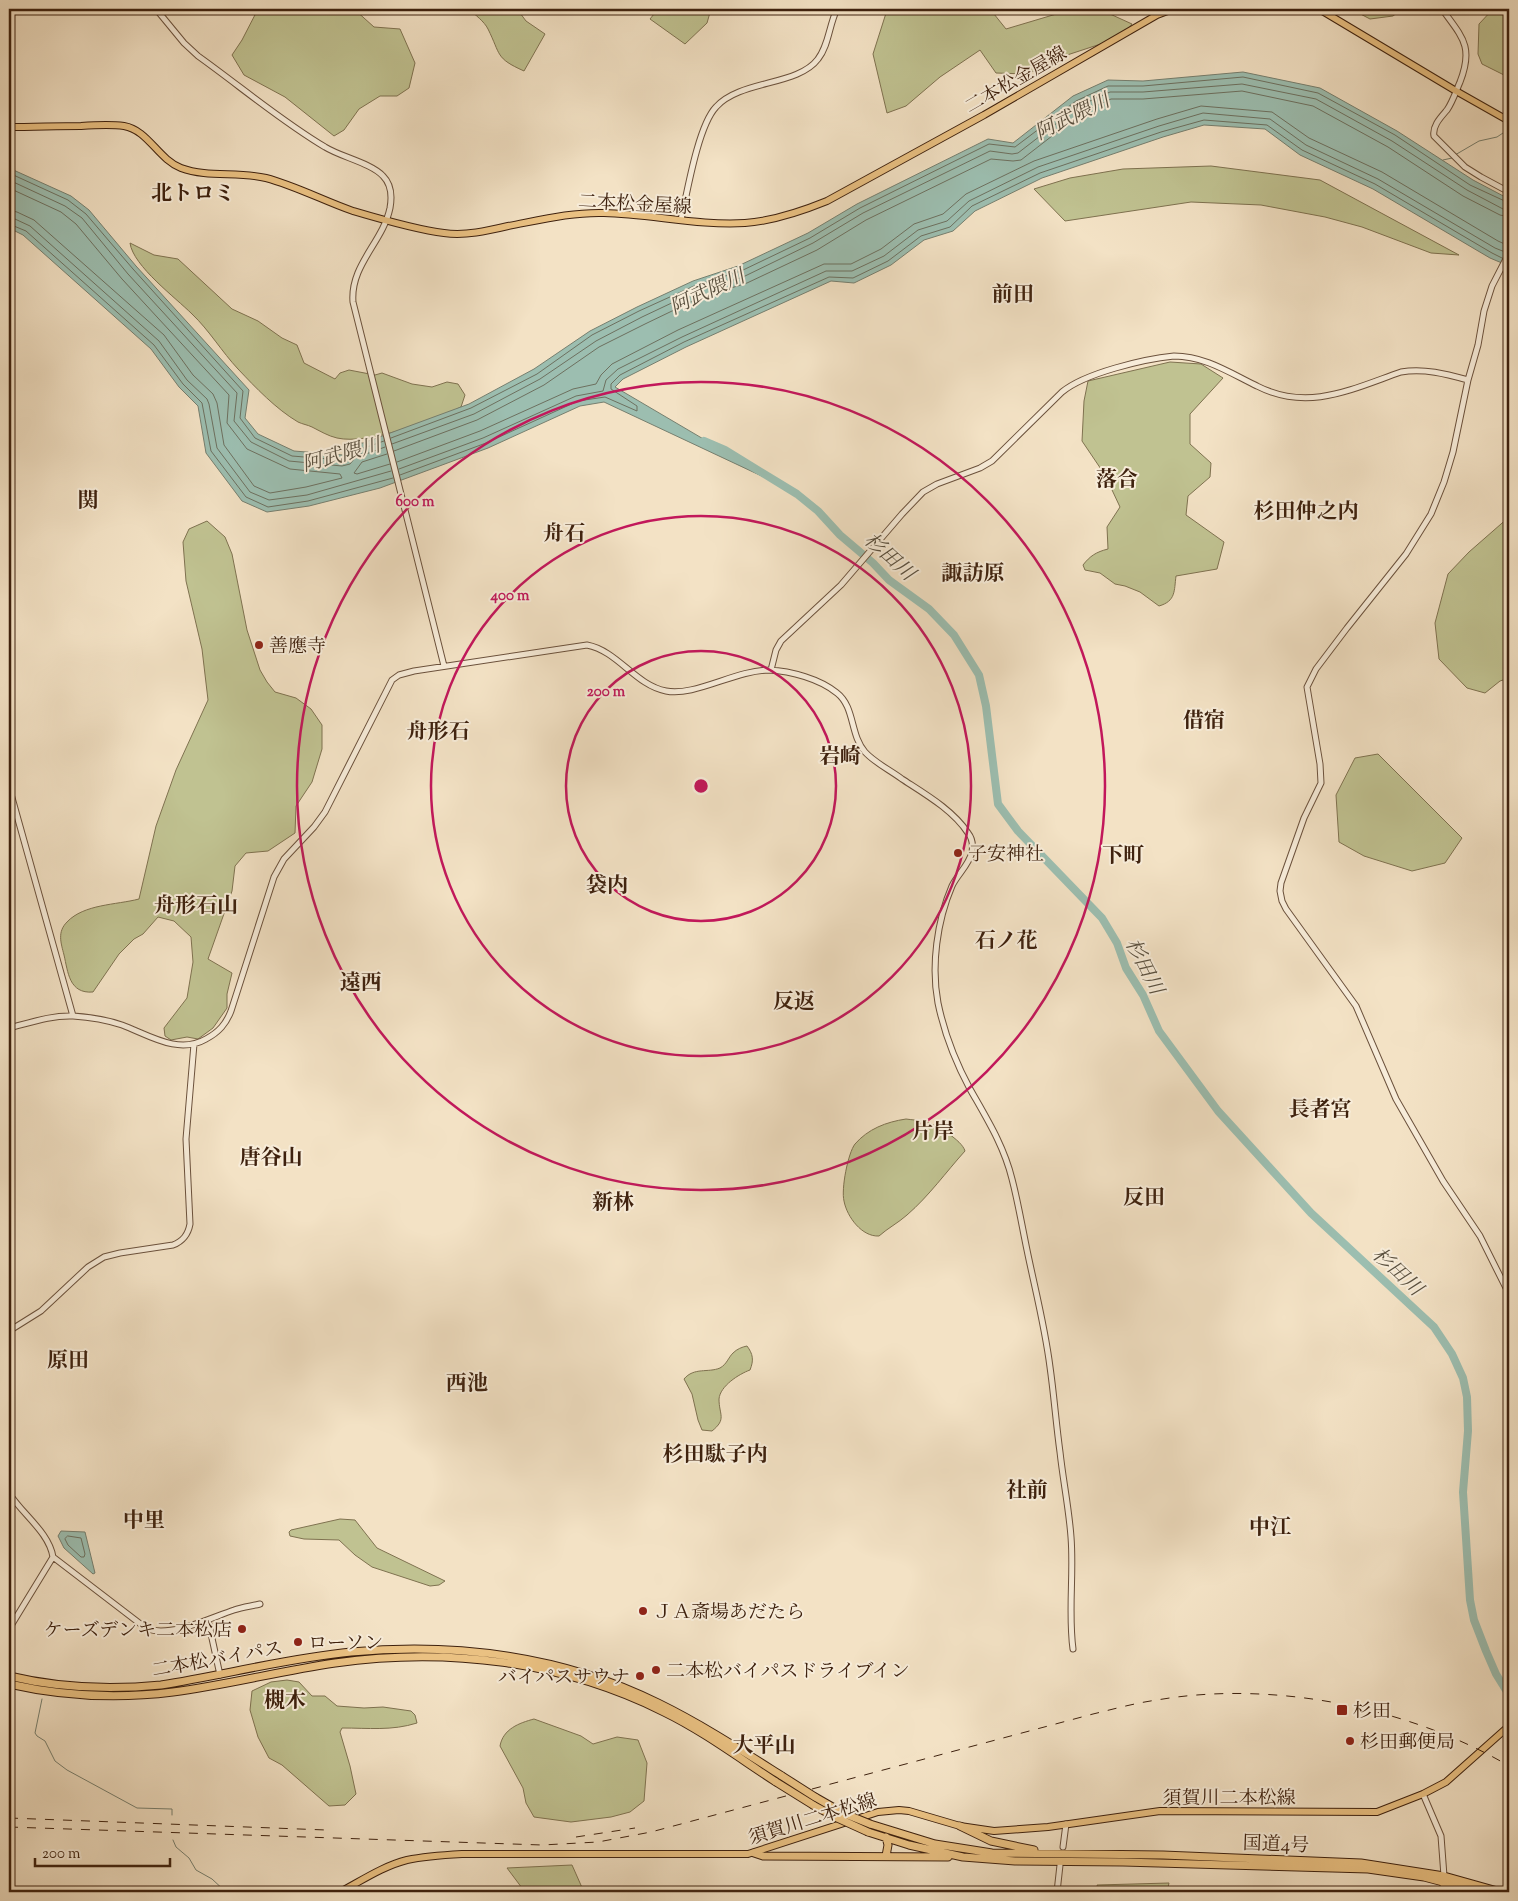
<svg xmlns="http://www.w3.org/2000/svg" width="1518" height="1901" font-family="'Sorts Mill Goudy','Noto Serif JP',serif">
	<style>
		.green { fill: #c0c291; stroke: #7f7250 }
		.water { fill: #9cbeb0; stroke: #767f6f }
		.lines { fill: none; stroke-linecap: round; stroke-linejoin: round }
		.shore { stroke: #6d705f; stroke-width: 1 }
		.stream { stroke: #767f6f; stroke-width: 1 }
		.river { stroke: #9cbeb0; stroke-width: 8 }
		.minor-casing { stroke: #6b513c; stroke-width: 7 }
		.major-casing { stroke: #3e210e; stroke-width: 8 }
		.highway-casing { stroke: #3e210e; stroke-width: 9 }
		.minor { stroke: #f7ecd9; stroke-width: 5 }
		.major { stroke: #eac182; stroke-width: 6 }
		.highway { stroke: #eac182; stroke-width: 7 }
		.rail { stroke: #3e210e; stroke-width: 1; stroke-dasharray: 9 9; stroke-linecap: butt }
		.highway-bridge-casing { stroke: #3e210e; stroke-width: 9; stroke-linecap: butt }
		.highway-bridge { stroke: #eac182; stroke-width: 7 }
		.ring { fill: none; stroke: #c2185b; stroke-width: 2.5 }
		.poi-dot { fill: #8f2418; stroke: #f7ecd9; stroke-width: 2 }
		.labels { text-anchor: middle; stroke-width: 4; stroke-linejoin: round; paint-order: stroke }
		.street-label { font-size: 19px; fill: #3e210e; stroke: #f7ecd9 }
		.poi-label { font-size: 19px; fill: #3e210e; stroke: #f7ecd9; text-anchor: start }
		.water-label { font-size: 20px; font-style: italic; fill: #5a503f; stroke: #f7ecd9 }
		.quarter-label { font-size: 21px; font-weight: bold; fill: #3e210e; stroke: #f7ecd9 }
		.centre { fill: #c2185b; stroke: #f7ecd9; stroke-width: 2.5 }
		.ring-label { font-size: 15px; text-anchor: middle; font-weight: bold; fill: #c2185b; stroke: #f7ecd9; stroke-width: 4; stroke-linejoin: round; paint-order: stroke }
	</style>
	<rect width="100%" height="100%" fill="#f3e2c5"/>
	<filter id="stains"><feTurbulence type="fractalNoise" baseFrequency=".004" numOctaves="4"/><feColorMatrix values="0 0 0 0 .2 0 0 0 0 .09 0 0 0 0 .02 0 0 0 .5 -.17"/></filter>
	<radialGradient id="worn" r=".72"><stop offset=".6" stop-color="#630" stop-opacity="0"/><stop offset="1" stop-color="#630" stop-opacity=".3"/></radialGradient>
	<path class="green" d="M 258,9 L 354,9 L 374,27 L 400,29 L 415,63 L 409,88 L 397,96 L 380,96 L 359,109 L 344,130 L 334,136 L 285,97 L 244,75 L 232,55 L 242,40 Z
		M 469,9 L 517,9 L 526,21 L 545,34 L 524,71 C 495,58 501,55 488,29 C 484,21 475,15 469,9 Z
		M 658,9 L 711,9 L 707,23 L 685,44 L 650,19 Z
		M 889,9 L 990,9 L 1006,29 L 1063,12 L 1063,9 L 1099,9 L 1132,24 L 1122,37 L 1058,58 L 1028,74 L 996,73 L 980,50 L 940,77 L 906,106 L 887,113 L 873,54 L 887,10 Z
		M 1351,9 L 1402,9 L 1393,16 L 1370,19 Z
		M 1493,9 L 1509,9 L 1509,72 L 1504,75 L 1482,64 L 1478,54 L 1479,24 Z
		M 1211,166 L 1320,180 L 1459,255 L 1431,253 L 1362,227 L 1325,217 L 1261,205 L 1191,202 L 1065,221 L 1034,189 L 1070,178 L 1123,169 Z
		M 130,243 L 154,255 L 178,259 L 232,309 L 258,321 L 282,338 L 297,345 L 304,363 L 335,379 L 340,373 L 349,370 L 375,375 L 382,373 L 412,384 L 432,387 L 447,382 L 458,384 L 465,395 L 461,407 C 432,421 368,445 337,438 C 328,436 320,431 312,427 C 308,425 302,424 298,422 C 276,409 256,388 238,369 C 222,352 209,330 192,314 C 176,298 133,266 130,243 Z
		M 1170,362 L 1201,364 L 1223,378 L 1190,414 L 1190,444 L 1211,463 L 1210,477 L 1188,496 L 1186,515 L 1224,542 L 1217,569 L 1176,576 C 1174,591 1176,601 1159,606 L 1140,592 L 1125,586 L 1115,584 L 1100,573 L 1085,570 L 1083,565 C 1090,556 1096,552 1108,549 L 1107,527 L 1120,507 L 1105,475 L 1082,441 L 1084,401 L 1088,381 Z
		M 1509,517 L 1509,678 L 1500,681 L 1485,693 L 1467,688 L 1439,659 L 1435,623 L 1448,574 L 1469,552 Z
		M 207,521 L 225,537 L 232,554 L 247,630 L 260,670 L 267,682 L 275,692 L 296,698 L 311,709 L 322,725 L 322,749 L 312,782 L 296,806 L 295,833 L 268,851 L 246,853 L 235,866 L 232,891 L 208,959 L 232,973 L 227,994 L 227,1008 L 213,1028 L 198,1039 L 187,1037 L 171,1040 L 165,1036 L 164,1028 L 187,998 L 193,962 L 191,937 L 174,921 L 158,917 L 143,934 L 134,939 L 119,954 L 93,992 C 69,994 68,972 64,955 C 61,943 57,932 67,922 C 84,904 116,905 139,899 L 156,826 L 176,770 L 208,700 L 202,649 L 186,581 L 183,542 L 189,529 Z
		M 1378,754 L 1462,838 L 1445,863 L 1412,871 L 1364,856 L 1339,842 L 1336,795 L 1355,758 Z
		M 906,1119 C 912,1120 920,1120 926,1122 C 936,1125 962,1140 965,1151 C 946,1172 929,1196 907,1215 C 898,1223 888,1228 879,1236 C 862,1237 847,1217 844,1201 C 841,1189 848,1153 855,1144 C 868,1129 886,1122 906,1119 Z
		M 747,1346 C 753,1354 754,1360 750,1370 C 739,1374 720,1386 719,1399 C 719,1415 727,1419 712,1431 L 702,1430 L 698,1420 L 692,1394 L 684,1379 C 694,1367 708,1373 720,1368 C 727,1364 728,1358 733,1353 C 737,1349 742,1347 747,1346 Z
		M 340,1519 L 355,1520 L 377,1548 L 445,1581 L 439,1585 L 430,1586 L 372,1567 L 355,1555 L 339,1540 L 304,1539 L 290,1536 L 289,1532 L 291,1530 Z
		M 287,1680 L 299,1682 L 312,1696 L 325,1696 L 337,1706 L 364,1708 L 383,1707 L 411,1711 L 415,1715 L 417,1723 C 392,1731 368,1728 342,1728 L 340,1732 L 350,1766 L 356,1794 L 345,1805 L 329,1806 L 282,1765 L 269,1758 L 258,1737 L 250,1710 L 252,1691 L 271,1682 Z
		M 534,1719 L 581,1736 L 593,1744 L 617,1737 L 638,1740 L 647,1763 L 644,1801 L 630,1812 L 611,1817 L 571,1822 L 534,1817 L 526,1803 L 523,1788 L 500,1746 C 503,1729 519,1723 534,1719 Z
		M 572,1865 L 584,1892 L 525,1892 L 507,1868 Z
		M 1169,1883 L 1167,1892 L 1099,1892 L 1097,1885 Z"/>
	<path class="water" d="M 1243,72 L 1320,88 L 1397,131 L 1473,180 L 1509,199 L 1509,266 L 1490,258 L 1373,189 L 1300,155 L 1265,129 L 1204,125 L 1163,137 L 1042,178 L 975,211 L 953,231 L 924,240 L 891,265 L 854,283 L 831,281 L 686,347 L 623,379 L 615,387 L 785,487 L 604,402 L 580,406 L 488,448 L 380,488 L 309,506 L 267,512 L 242,501 L 206,453 L 198,406 L 179,387 L 151,349 L 23,235 L 9,228 L 9,168 L 71,196 L 89,210 L 136,266 L 249,390 L 245,418 L 258,434 L 294,451 L 343,455 L 352,443 L 363,443 L 469,404 L 534,369 L 590,331 L 637,307 L 693,281 L 738,266 L 808,233 L 857,204 L 988,139 L 1013,143 L 1073,96 L 1108,80 L 1143,81 Z
		M 61,1531 L 85,1532 L 95,1573 L 93,1574 L 64,1548 L 58,1536 Z"/>
	<g class="lines">
		<path class="shore" d="M 9,173 L 68,200 L 86,214 L 133,269 L 243,391 L 240,418 L 255,438 L 292,456 L 342,460 L 347,458 L 354,448 L 364,448 L 384,441
			M 9,180 L 65,206 L 82,218 L 128,274 L 237,393 L 234,421 L 251,442 L 289,461 L 342,466 L 350,464 L 358,454 L 366,454 L 385,447
			M 9,188 L 61,212 L 76,224 L 122,279 L 229,395 L 227,423 L 247,449 L 290,469 L 340,474 L 342,478 L 306,487 L 270,493 L 254,486 L 224,445 L 217,403 L 213,394 L 193,375 L 164,335 L 34,220 L 17,212 L 9,210
			M 9,218 L 15,219 L 30,226 L 159,341 L 187,380 L 207,399 L 209,404 L 217,448 L 250,492 L 269,500 L 307,495 L 391,471
			M 9,224 L 26,231 L 154,345 L 183,384 L 202,403 L 211,451 L 246,497 L 268,507 L 308,501 L 393,478
			M 391,438 L 471,408 L 537,374 L 592,335 L 639,311 L 694,286 L 741,271 L 810,238 L 860,208 L 989,144 L 1015,147 L 1076,101 L 1108,86 L 1143,86 L 1243,77 L 1318,93 L 1395,135 L 1470,185 L 1509,203
			M 392,444 L 474,414 L 540,379 L 596,341 L 642,317 L 697,291 L 743,277 L 813,243 L 863,213 L 990,151 L 1012,154 L 1018,153 L 1079,106 L 1110,92 L 1143,92 L 1242,84 L 1316,99 L 1392,141 L 1467,190 L 1503,209 L 1509,210
			M 394,451 L 477,420 L 544,385 L 599,347 L 645,324 L 699,298 L 747,283 L 817,250 L 866,220 L 991,159 L 1013,161 L 1021,160 L 1083,112 L 1111,99 L 1143,99 L 1242,91 L 1313,106 L 1388,147 L 1463,196 L 1500,215 L 1509,217
			M 387,454 L 362,462 L 354,473 L 357,474 L 390,464
			M 397,462 L 480,431 L 573,389 L 596,384 L 601,375 L 612,364 L 678,330 L 824,264 L 851,264 L 881,249 L 914,224 L 943,214 L 966,194 L 1034,161 L 1157,119 L 1201,106 L 1272,112 L 1309,138 L 1382,172 L 1498,241 L 1509,246
			M 399,469 L 483,438 L 576,396 L 603,391 L 606,380 L 618,369 L 682,337 L 826,271 L 852,271 L 884,256 L 918,230 L 947,221 L 969,201 L 1038,167 L 1159,126 L 1203,113 L 1270,119 L 1306,145 L 1378,179 L 1495,248 L 1505,252
			M 400,475 L 486,443 L 578,401 L 605,397 L 637,411 L 637,406 L 611,389 L 611,384 L 620,375 L 684,342 L 829,277 L 853,278 L 888,261 L 921,236 L 950,227 L 972,206 L 1040,173 L 1161,132 L 1204,120 L 1267,125 L 1302,150 L 1375,184 L 1492,253 L 1502,258
			M 68,1536 L 81,1538 L 85,1554 L 84,1557 L 81,1557 L 68,1545 L 65,1539 Z"/>
		<path class="stream" d="M 1455,155 L 1479,141 L 1497,137 L 1509,129
			M 1443,160 L 1452,158
			M 42,1699 L 35,1733 L 37,1736 L 45,1741 L 55,1761 L 67,1770 L 137,1808 L 172,1809 L 172,1815
			M 173,1840 L 176,1847 L 189,1858 L 196,1870 L 212,1879 L 226,1892"/>
		<path class="river" d="M 704,441 L 725,450 L 797,494 L 818,511 L 840,535 L 873,563 L 889,580 L 929,609 L 954,635 L 979,675 L 986,706 L 998,804 L 1018,831 L 1102,918 L 1117,943 L 1126,968 L 1143,995 L 1159,1031 L 1218,1111 L 1311,1213 L 1434,1327 L 1452,1354 L 1463,1378 L 1467,1397 L 1468,1431 L 1463,1492 L 1470,1600 L 1474,1620 L 1486,1651 L 1496,1674 L 1509,1695"/>
		<defs>
			<path id="minor" d="M 156,9 L 184,43 L 198,56 C 240,86 281,121 325,147 C 341,157 371,163 383,176 C 391,184 392,197 390,208 C 383,242 350,265 353,302 L 444,666
				M 1442,9 C 1462,37 1474,46 1460,82 C 1456,91 1453,101 1447,110 C 1441,117 1432,126 1434,136 L 1465,167 L 1481,177 L 1509,192
				M 681,220 C 687,193 698,126 716,107 C 740,80 798,86 818,59 C 829,45 829,25 837,9
				M 1509,253 L 1492,286 L 1484,311 L 1478,345 L 1468,380 L 1453,452 L 1444,482 L 1431,514 L 1406,554 L 1347,628 L 1316,669 L 1307,687 L 1320,764 L 1321,783 L 1304,818 L 1281,883 L 1280,891 L 1282,901 L 1286,909 L 1356,1006 L 1396,1099 L 1443,1181 L 1480,1236 L 1509,1294
				M 771,670 L 776,650 L 781,641 L 841,585 L 902,514 L 923,492 L 937,484 L 980,468 L 992,461 L 1062,392 C 1085,373 1144,359 1174,356 C 1205,356 1230,373 1257,386 C 1308,412 1352,389 1401,372 C 1424,368 1446,374 1468,380
				M 9,787 L 73,1016
				M 9,1028 C 29,1023 52,1015 73,1016 C 89,1017 107,1020 122,1025 C 149,1035 178,1055 206,1039 C 219,1032 226,1024 231,1011 L 274,877 L 284,859 L 314,827 L 325,812 L 392,680 L 399,675 L 414,671 L 587,645 C 618,651 635,685 666,691 C 694,697 736,670 769,670 C 791,671 820,679 837,693 C 855,707 850,735 865,752 C 875,763 890,770 902,779 C 925,794 953,810 968,833 C 972,838 973,846 972,852 C 969,865 957,875 952,886 C 937,921 931,966 938,1003 C 944,1032 956,1063 970,1089 C 987,1119 1004,1146 1012,1179 C 1018,1202 1022,1226 1027,1250 C 1035,1289 1045,1327 1050,1367 C 1054,1395 1056,1423 1060,1452 C 1063,1480 1069,1509 1071,1537 C 1074,1575 1068,1612 1073,1649
				M 9,1331 L 41,1311 L 88,1267 L 104,1257 L 120,1253 L 173,1245 C 183,1241 188,1235 190,1224 L 186,1139 L 194,1044
				M 9,1493 C 22,1514 49,1532 53,1557 L 9,1629
				M 53,1557 L 147,1629 C 173,1637 210,1618 234,1610 C 242,1607 252,1606 260,1604
				M 208,1620 L 220,1675
				M 1423,1794 L 1441,1836 L 1444,1876
				M 1063,1847 L 1066,1824
				M 1057,1892 L 1060,1865"/>
			<path id="major" d="M 1319,9 L 1456,91 L 1509,121
				M 9,127 C 33,127 57,126 81,126 C 95,125 110,124 124,126 C 148,130 158,159 181,168 C 208,178 238,171 266,178 C 296,186 324,201 353,211 C 380,219 417,230 444,233 C 465,236 487,231 508,226 C 540,220 572,212 604,213 C 650,214 700,226 745,223 C 773,221 800,212 827,201 L 984,115 L 1157,15 L 1173,9
				M 1443,1877 L 1444,1892
				M 340,1892 C 361,1881 383,1866 407,1860 C 426,1856 444,1855 462,1854 L 748,1854 L 878,1812 L 899,1810 L 909,1811 L 960,1826 L 994,1831 L 1048,1827 L 1160,1811 L 1377,1812 L 1423,1794 L 1446,1782 L 1509,1726"/>
			<path id="highway" d="M 9,1676 C 59,1688 110,1690 161,1685 C 224,1675 288,1658 351,1652 C 455,1642 564,1656 658,1703 C 701,1724 741,1750 782,1776
				M 9,1684 C 62,1696 118,1699 173,1692 C 227,1685 280,1671 335,1663 C 447,1647 562,1661 664,1712 C 703,1731 739,1758 776,1782
				M 815,1797 L 843,1813
				M 813,1805 L 835,1817
				M 870,1824 L 935,1844 L 992,1853 L 1163,1855 L 1361,1863 L 1444,1876 L 1501,1892
				M 960,1826 L 991,1841 L 1034,1850
				M 868,1832 L 909,1845 L 963,1857 L 1015,1861 L 1123,1862 L 1368,1869 L 1424,1877 L 1481,1892
				M 886,1837 L 888,1845 L 886,1856
				M 754,1853 L 763,1856 L 948,1857"/>
		</defs>
		<use href="#minor" class="minor-casing"/>
		<use href="#major" class="major-casing"/>
		<use href="#highway" class="highway-casing"/>
		<use href="#minor" class="minor"/>
		<use href="#major" class="major"/>
		<use href="#highway" class="highway"/>
		<path class="rail" d="M 9,1818 L 326,1830
			M 9,1827 L 542,1845 L 598,1842 L 651,1832 L 1093,1714 C 1114,1709 1135,1703 1157,1700 C 1272,1680 1409,1707 1509,1766
			M 576,1837 L 635,1828"/>
		<defs>
			<path id="highway-bridge" d="M 782,1776 L 815,1797
				M 776,1782 L 813,1805
				M 843,1813 L 870,1824
				M 835,1817 L 868,1832"/>
		</defs>
		<use href="#highway-bridge" class="highway-bridge-casing"/>
		<use href="#highway-bridge" class="highway-bridge"/>
	</g>
	<g class="ring">
		<circle cx="701" cy="786" r="135"/>
		<circle cx="701" cy="786" r="270"/>
		<circle cx="701" cy="786" r="404"/>
	</g>
	<g class="poi-dot">
		<circle cx="259" cy="645" r="5"/>
		<circle cx="958" cy="853" r="5"/>
		<circle cx="643" cy="1611" r="5"/>
		<circle cx="242" cy="1629" r="5"/>
		<circle cx="298" cy="1642" r="5"/>
		<circle cx="656" cy="1670" r="5"/>
		<circle cx="640" cy="1676" r="5"/>
		<rect x="1336" y="1704" width="12" height="12" rx="2.5"/>
		<circle cx="1350" cy="1741" r="5"/>
	</g>
	<g class="labels">
		<g class="street-label">
			<text transform="translate(1015 79) rotate(-30)" y="7">二本松金屋線</text>
			<text transform="translate(635 203) rotate(3)" y="7">二本松金屋線</text>
			<text transform="translate(217 1658) rotate(-10)" y="7">二本松バイパス</text>
			<text x="1229" y="1804">須賀川二本松線</text>
			<text transform="translate(812 1818) rotate(-17)" y="7">須賀川二本松線</text>
			<text transform="translate(1276 1843) rotate(2)" y="7">国道4号</text>
		</g>
		<g class="poi-label">
			<text x="269" y="652">善應寺</text>
			<text x="968" y="860">子安神社</text>
			<text x="653" y="1618">ＪＡ斎場あだたら</text>
			<text x="232" y="1636" text-anchor="end">ケーズデンキ二本松店</text>
			<text x="308" y="1649">ローソン</text>
			<text x="666" y="1677">二本松バイパスドライブイン</text>
			<text x="630" y="1683" text-anchor="end">バイパスサウナ</text>
			<text x="1353" y="1717">杉田</text>
			<text x="1360" y="1748">杉田郵便局</text>
		</g>
		<g class="water-label">
			<text transform="translate(1072 116) rotate(-26)" y="7">阿武隈川</text>
			<text transform="translate(707 291) rotate(-25)" y="7">阿武隈川</text>
			<text transform="translate(341 454) rotate(-15)" y="7">阿武隈川</text>
			<text transform="translate(890 556) rotate(42)" y="7">杉田川</text>
			<text transform="translate(1145 966) rotate(63)" y="7">杉田川</text>
			<text transform="translate(1398 1271) rotate(43)" y="7">杉田川</text>
		</g>
		<g class="quarter-label">
			<text x="193" y="200">北トロミ</text>
			<text x="1013" y="301">前田</text>
			<text x="1117" y="486">落合</text>
			<text x="88" y="507">関</text>
			<text x="1306" y="518">杉田仲之内</text>
			<text x="564" y="540">舟石</text>
			<text x="973" y="580">諏訪原</text>
			<text x="1204" y="727">借宿</text>
			<text x="438" y="738">舟形石</text>
			<text x="840" y="763">岩崎</text>
			<text x="1123" y="862">下町</text>
			<text x="607" y="892">袋内</text>
			<text x="196" y="912">舟形石山</text>
			<text x="1006" y="947">石ノ花</text>
			<text x="361" y="989">遠西</text>
			<text x="794" y="1008">反返</text>
			<text x="1320" y="1116">長者宮</text>
			<text x="933" y="1138">片岸</text>
			<text x="271" y="1164">唐谷山</text>
			<text x="1144" y="1204">反田</text>
			<text x="613" y="1209">新林</text>
			<text x="68" y="1367">原田</text>
			<text x="467" y="1390">西池</text>
			<text x="715" y="1461">杉田駄子内</text>
			<text x="1027" y="1497">社前</text>
			<text x="144" y="1527">中里</text>
			<text x="1270" y="1534">中江</text>
			<text x="285" y="1707">槻木</text>
			<text x="764" y="1752">大平山</text>
		</g>
	</g>
	<circle cx="701" cy="786" r="8" class="centre"/>
	<g class="ring-label">
		<text x="415" y="506">600 m</text>
		<text x="510" y="600">400 m</text>
		<text x="606" y="696">200 m</text>
	</g>
	<rect width="1518" height="1901" fill="none" stroke="#f3e2c5" stroke-width="30"/>
	<rect x="10" y="10" width="1498" height="1881" fill="none" stroke="#3e210e" stroke-width="2.5"/>
	<rect x="15" y="15" width="1488" height="1871" fill="none" stroke="#3e210e"/>
	<path d="M35 1858v8h135v-8" fill="none" stroke="#3e210e" stroke-width="2.5"/>
	<text x="42" y="1858" font-size="15" fill="#3e210e" stroke="#f7ecd9" stroke-width="4" paint-order="stroke">200 m</text>
	<rect width="100%" height="100%" filter="url(#stains)"/>
	<rect width="100%" height="100%" fill="url(#worn)"/>
</svg>
